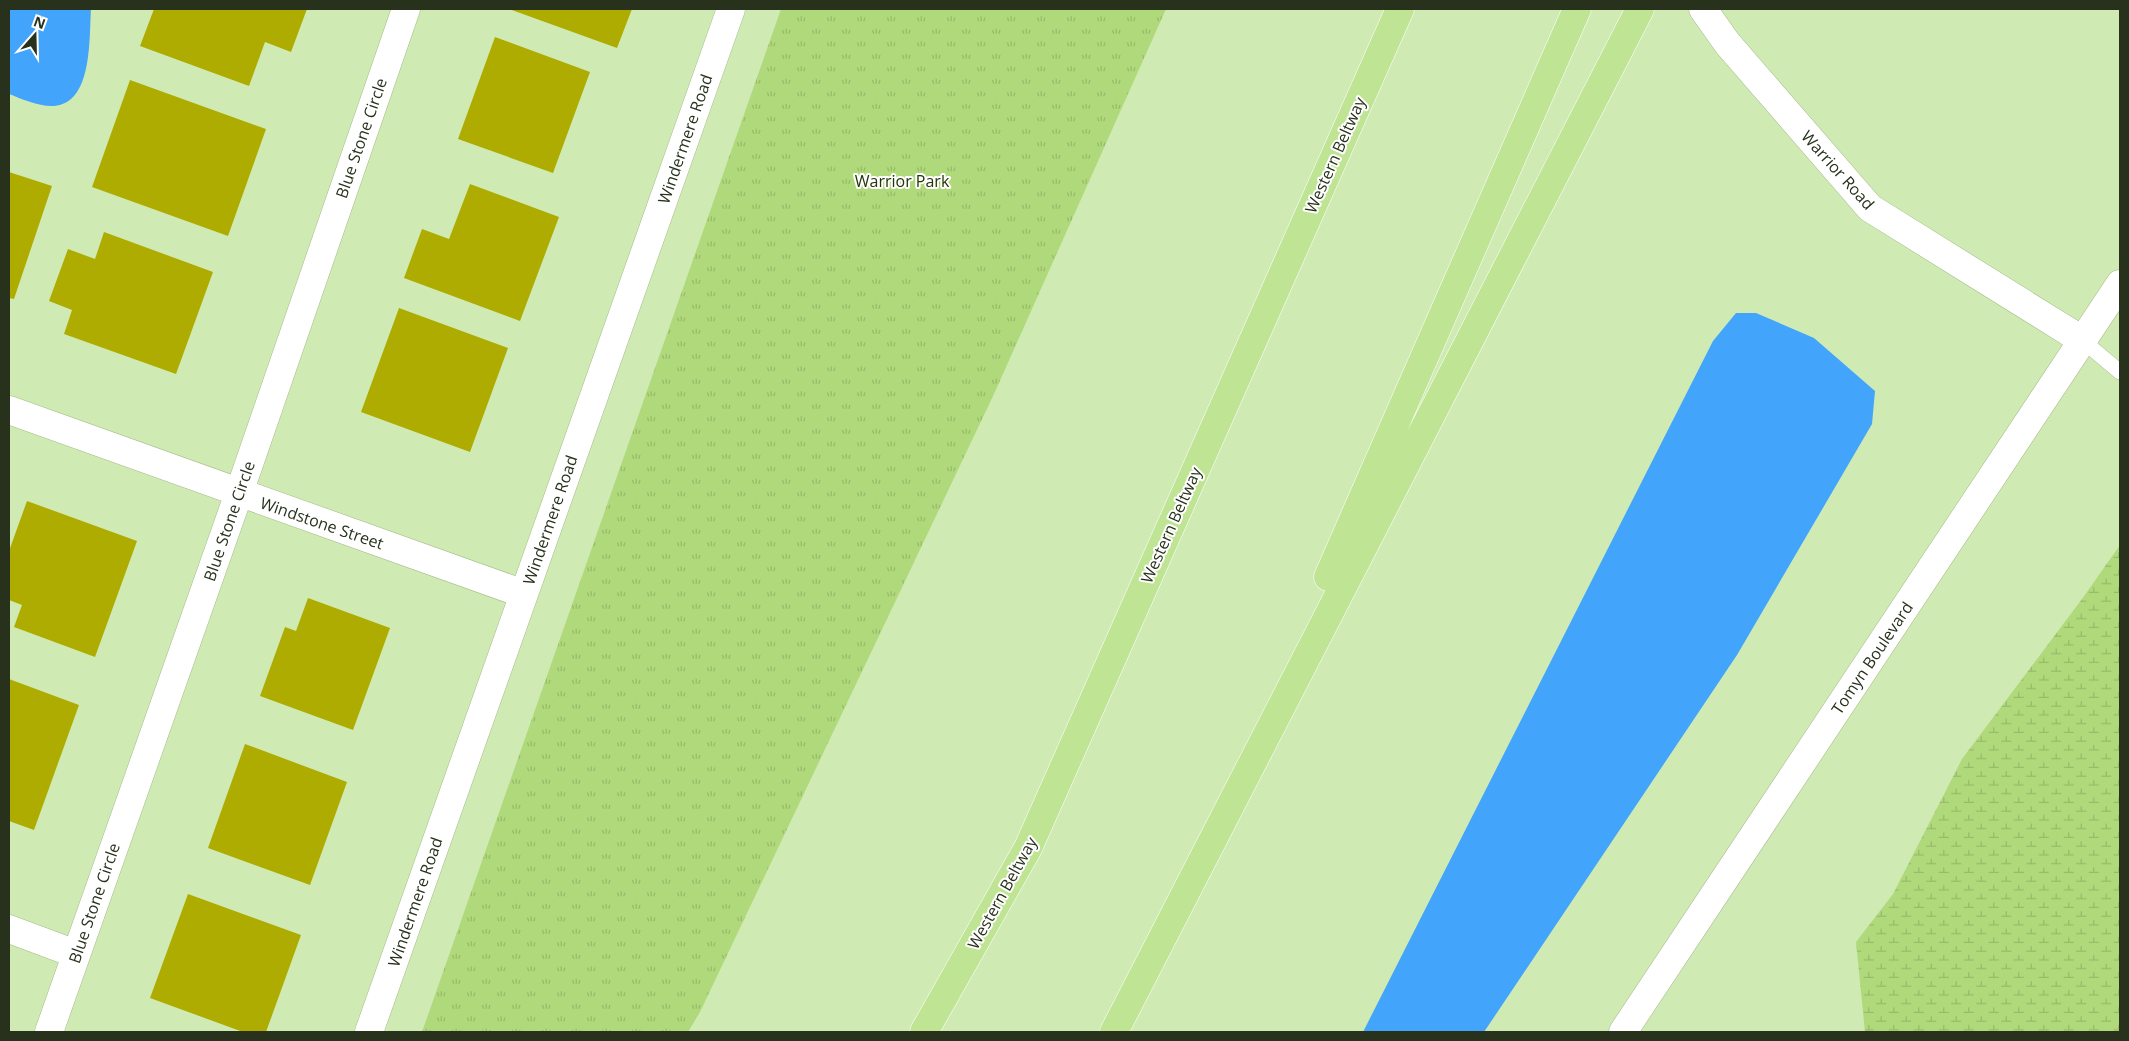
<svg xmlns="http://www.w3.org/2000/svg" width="2129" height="1041" font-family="'Open Sans',sans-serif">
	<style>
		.grass { fill: url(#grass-tufts) }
		.wetland { fill: url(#wetland-marsh) }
		.water { fill: #42a4fb }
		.building { fill: #aeac00 }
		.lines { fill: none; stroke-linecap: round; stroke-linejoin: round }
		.service-casing { stroke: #a4bc89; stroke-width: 16 }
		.minor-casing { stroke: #a4bc89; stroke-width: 29 }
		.tertiary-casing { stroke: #a4bc89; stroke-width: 29 }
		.motorway-casing { stroke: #fff; stroke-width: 29 }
		.service { stroke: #fff; stroke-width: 15 }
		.minor { stroke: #fff; stroke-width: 28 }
		.tertiary { stroke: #fff; stroke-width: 28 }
		.motorway { stroke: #bfe594; stroke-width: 28 }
		.labels { text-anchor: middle; stroke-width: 4; stroke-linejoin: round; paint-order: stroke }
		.street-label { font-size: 16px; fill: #27311c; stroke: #fff }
		.park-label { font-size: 16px; fill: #233504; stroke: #fff }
	</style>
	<defs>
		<pattern id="grass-tufts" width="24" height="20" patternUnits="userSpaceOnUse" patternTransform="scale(1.25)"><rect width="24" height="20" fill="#afd97a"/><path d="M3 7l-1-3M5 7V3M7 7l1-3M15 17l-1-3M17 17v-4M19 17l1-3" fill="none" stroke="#97bb69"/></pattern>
		<pattern id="wetland-marsh" width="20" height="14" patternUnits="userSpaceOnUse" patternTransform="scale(1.25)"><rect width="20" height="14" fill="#afd97a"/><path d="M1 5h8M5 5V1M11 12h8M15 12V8" fill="none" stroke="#97bb69"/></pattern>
	</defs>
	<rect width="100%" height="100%" fill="#d0eab4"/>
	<path class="grass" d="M 781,9 L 1166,9 L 994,394 L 700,1012 L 688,1032 L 422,1032 Z"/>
	<path class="wetland" d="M 2120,545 L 2120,1032 L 1865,1032 L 1856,942 L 1893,894 L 1962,759 L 2082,599 Z"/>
	<path class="water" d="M 9,9 L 91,9 C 89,38 93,103 54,106 C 40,107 22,99 9,94 Z
		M 1736,313 L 1756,313 L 1814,338 L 1875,391 L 1872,424 L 1737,655 L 1484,1032 L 1363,1032 L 1713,341 Z"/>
	<path class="building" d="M 154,9 L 307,9 L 291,52 L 265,42 L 249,86 L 140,46 Z
		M 509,9 L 632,9 L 617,48 Z
		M 495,37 L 590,72 L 553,173 L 458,139 Z
		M 130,80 L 266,129 L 228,236 L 92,187 Z
		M 9,172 L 52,186 L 14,299 L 9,298 Z
		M 470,184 L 559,217 L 520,321 L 404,278 L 422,229 L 449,239 Z
		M 104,232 L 213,272 L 176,374 L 64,334 L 72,310 L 49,301 L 68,249 L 95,259 Z
		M 399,308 L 508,348 L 470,452 L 361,412 Z
		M 27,501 L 137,541 L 95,657 L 14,627 L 22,605 L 9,600 L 9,551 Z
		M 308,598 L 390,628 L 353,730 L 260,696 L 285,627 L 296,631 Z
		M 9,679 L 79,705 L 34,830 L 9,821 Z
		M 245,744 L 347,782 L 310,885 L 208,848 Z
		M 188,894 L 301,935 L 266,1032 L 243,1032 L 150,998 Z"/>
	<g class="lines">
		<defs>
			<path id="service" d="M 2082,340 L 2120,372"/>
			<path id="minor" d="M 9,410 L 524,594
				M 9,929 L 76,954
				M 49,1032 L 239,493 L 406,9
				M 369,1032 L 731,9"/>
			<path id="tertiary" d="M 1703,9 L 1727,43 L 1870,208 L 2082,340
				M 1623,1032 L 2120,284"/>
			<path id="motorway" d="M 1328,577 L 1577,9
				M 924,1032 L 1028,848 L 1400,9
				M 1114,1032 L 1640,9"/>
		</defs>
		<use href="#service" class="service-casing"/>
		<use href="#minor" class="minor-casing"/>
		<use href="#tertiary" class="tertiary-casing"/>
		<use href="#motorway" class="motorway-casing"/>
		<use href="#service" class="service"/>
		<use href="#minor" class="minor"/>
		<use href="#tertiary" class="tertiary"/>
		<use href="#motorway" class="motorway"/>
	</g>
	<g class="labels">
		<g class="street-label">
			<text transform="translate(361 138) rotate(-71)" y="6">Blue Stone Circle</text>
			<text transform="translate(685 139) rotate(-71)" y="6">Windermere Road</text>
			<text transform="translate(1335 155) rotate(-66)" y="6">Western Beltway</text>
			<text transform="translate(1838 170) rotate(48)" y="6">Warrior Road</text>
			<text transform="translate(550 520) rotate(-71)" y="6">Windermere Road</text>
			<text transform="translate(229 521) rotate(-71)" y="6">Blue Stone Circle</text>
			<text transform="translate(322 523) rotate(19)" y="6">Windstone Street</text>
			<text transform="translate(1171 525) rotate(-66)" y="6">Western Beltway</text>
			<text transform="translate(1872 658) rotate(-56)" y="6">Tomyn Boulevard</text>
			<text transform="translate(1002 893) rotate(-61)" y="6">Western Beltway</text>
			<text transform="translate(415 902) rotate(-71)" y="6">Windermere Road</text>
			<text transform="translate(94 903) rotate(-71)" y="6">Blue Stone Circle</text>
		</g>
		<g class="park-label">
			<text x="902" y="187">Warrior Park</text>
		</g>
	</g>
	<rect width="2129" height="1041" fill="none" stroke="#27311c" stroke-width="20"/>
	<g transform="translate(35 35) rotate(20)" stroke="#ffffff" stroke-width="4" paint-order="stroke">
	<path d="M0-4L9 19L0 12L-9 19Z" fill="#27311c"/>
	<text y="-8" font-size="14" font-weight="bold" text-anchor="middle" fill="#27311c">N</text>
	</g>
</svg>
